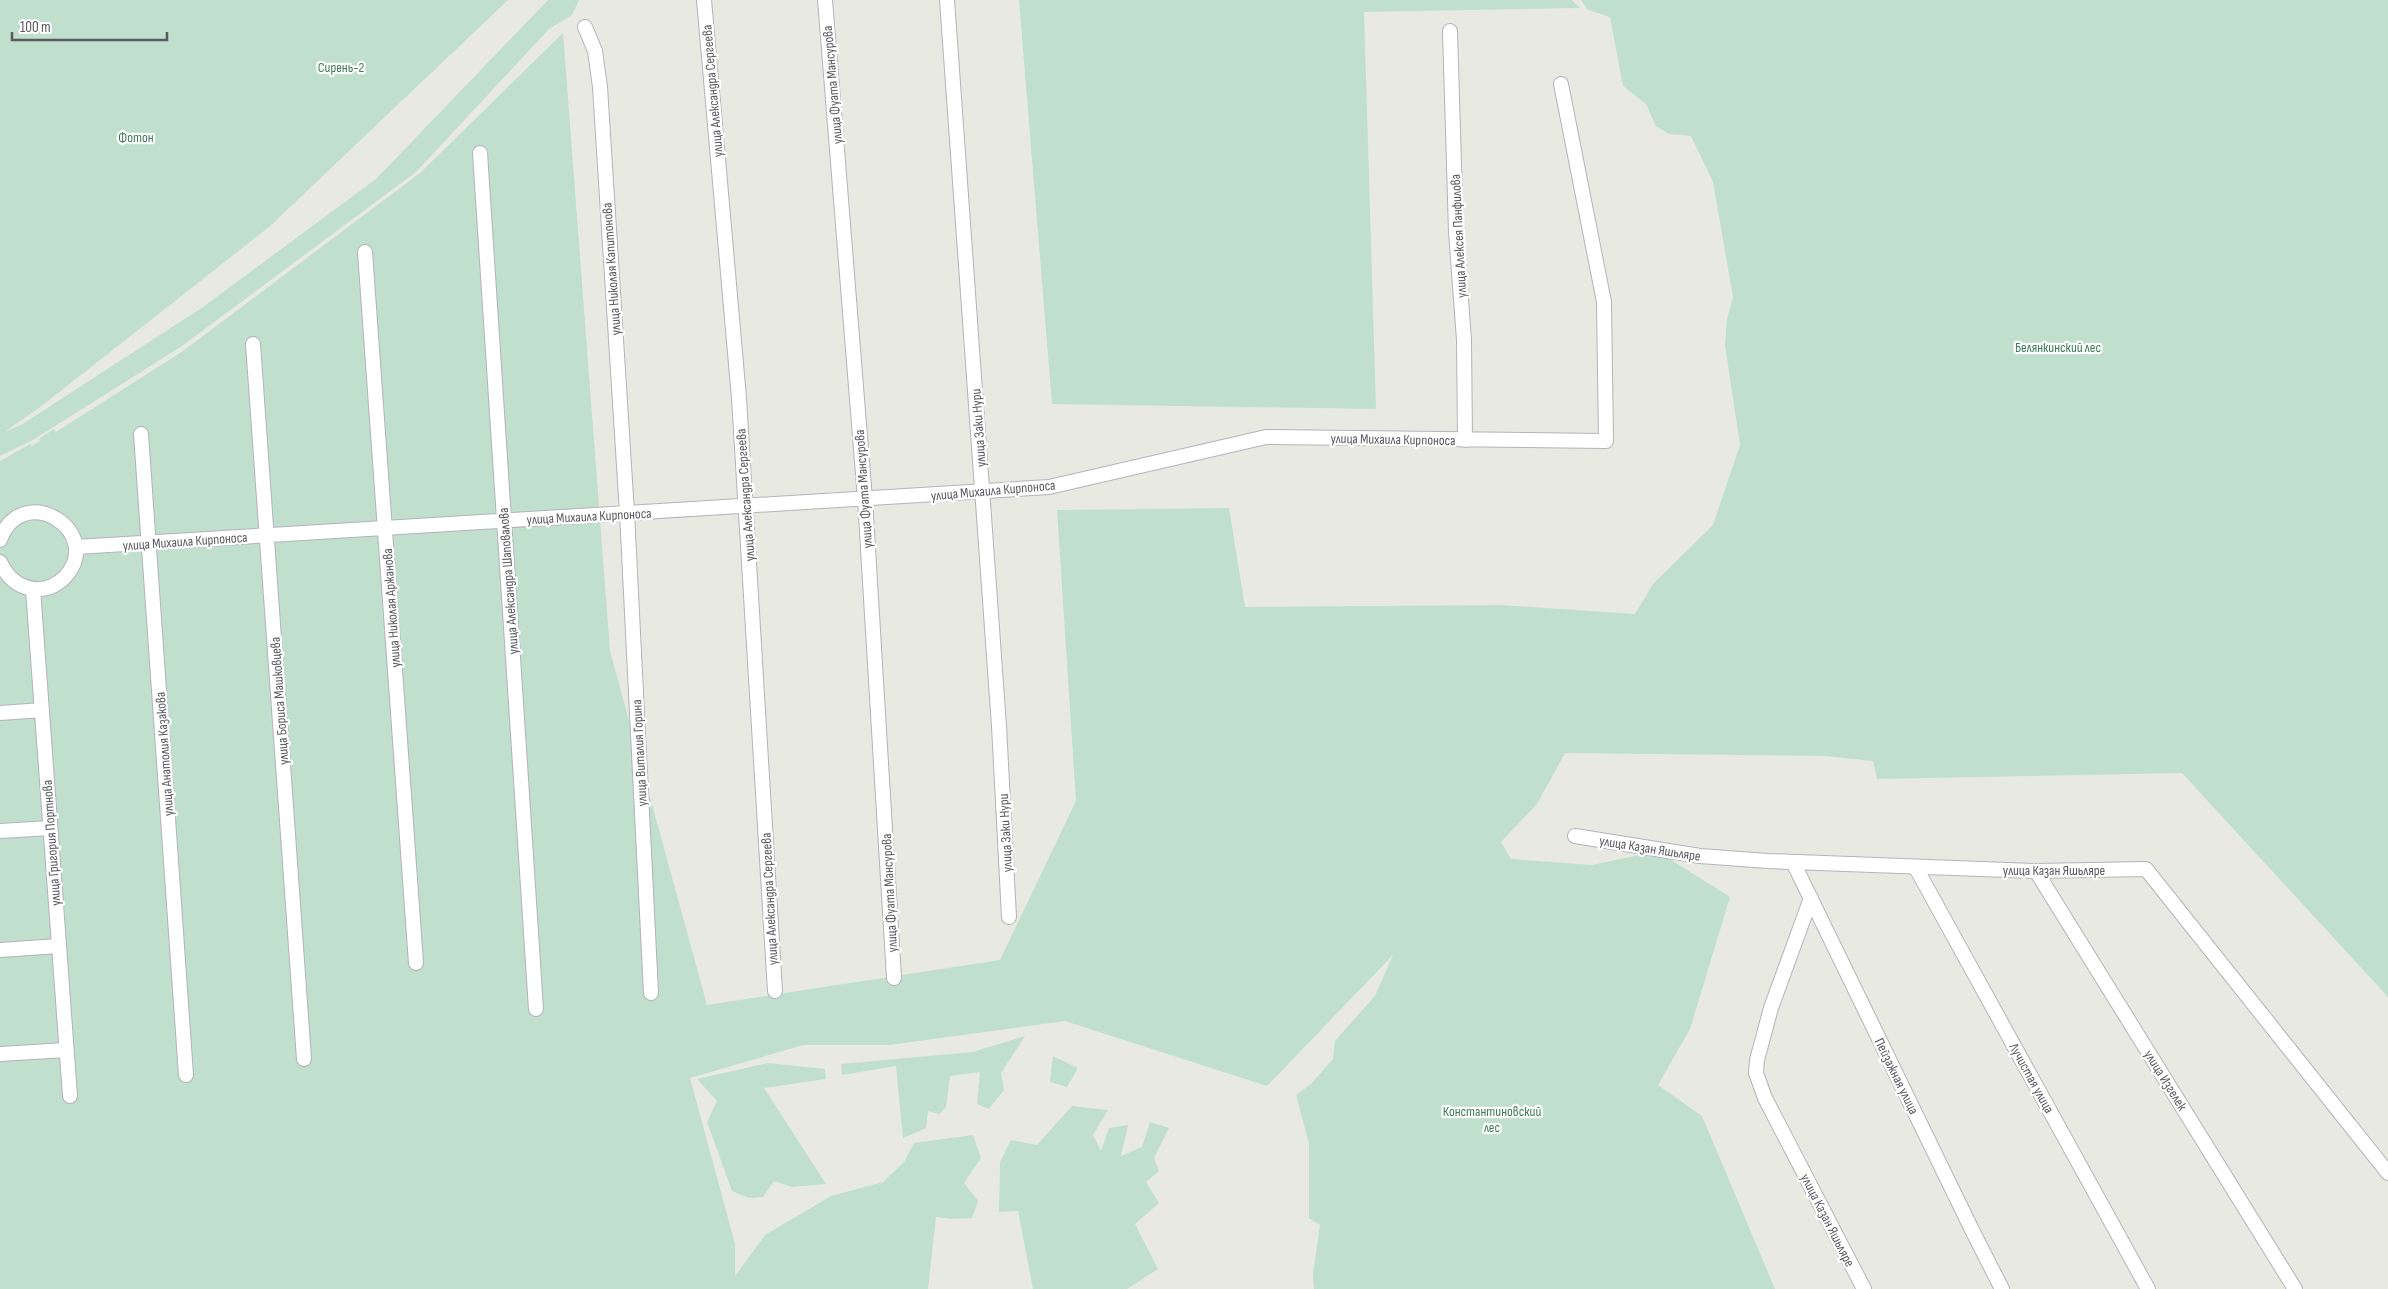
<svg xmlns="http://www.w3.org/2000/svg" width="2388" height="1289" font-family="'Sofia Sans Condensed',sans-serif">
	<style>
		.green { fill: #c0dfcd }
		.lines { fill: none; stroke-linecap: round; stroke-linejoin: round }
		.minor-casing { stroke: #b4b3ba; stroke-width: 16 }
		.minor { stroke: #fff; stroke-width: 14 }
		.labels { text-anchor: middle; stroke-width: 4.5; stroke-linejoin: round; paint-order: stroke }
		.park-label { font-size: 14px; fill: #3d7a5a; stroke: #fff }
		.street-label { font-size: 14px; fill: #595960; stroke: #fff }
	</style>
	<rect width="100%" height="100%" fill="#e8eae1"/>
	<path class="green" d="M 0,0 L 508,0 L 269,227 L 39,408 L 4,432 L 21,425 L 203,307 L 376,179 L 548,0 L 579,0 L 572,15 L 549,29 L 416,172 L 182,346 L 33,440 L 0,456 Z
		M 1019,0 L 1572,0 L 1580,8 L 1364,12 L 1376,409 L 1052,404 Z
		M 1581,0 L 2388,0 L 2388,997 L 2182,773 L 1877,779 L 1873,761 L 1825,756 L 1565,753 L 1537,804 L 1501,842 L 1511,859 L 1592,865 L 1657,851 L 1730,897 L 1690,1029 L 1658,1085 L 1702,1116 L 1775,1289 L 1314,1289 L 1313,1274 L 1320,1225 L 1309,1218 L 1309,1144 L 1296,1095 L 1311,1084 L 1333,1059 L 1335,1041 L 1375,996 L 1393,955 L 1267,1086 L 1065,1021 L 889,1045 L 803,1045 L 690,1078 L 735,1244 L 735,1276 L 765,1235 L 831,1196 L 883,1182 L 904,1162 L 914,1143 L 973,1135 L 981,1158 L 964,1183 L 978,1201 L 972,1218 L 953,1219 L 936,1217 L 928,1289 L 0,1289 L 0,461 L 30,444 L 32,446 L 40,441 L 39,439 L 54,429 L 56,432 L 183,351 L 420,173 L 563,33 L 610,651 L 707,1005 L 1000,960 L 1076,801 L 1057,510 L 1229,508 L 1245,607 L 1501,605 L 1635,614 L 1653,584 L 1713,525 L 1740,445 L 1725,345 L 1727,319 L 1733,297 L 1713,182 L 1691,136 L 1669,134 L 1656,126 L 1646,104 L 1623,86 L 1610,17 L 1588,10 Z
		M 1025,1036 L 1001,1073 L 1004,1090 L 989,1109 L 977,1104 L 980,1072 L 950,1076 L 946,1107 L 939,1114 L 928,1111 L 926,1128 L 903,1138 L 896,1066 L 842,1075 L 841,1064 L 973,1052 Z
		M 1053,1056 L 1078,1068 L 1067,1087 L 1050,1082 Z
		M 768,1063 L 825,1069 L 826,1079 L 764,1088 L 826,1184 L 791,1187 L 774,1181 L 763,1197 L 749,1198 L 732,1191 L 707,1122 L 717,1101 L 697,1079 Z
		M 1072,1106 L 1108,1110 L 1093,1135 L 1101,1151 L 1109,1128 L 1128,1125 L 1121,1156 L 1142,1147 L 1150,1122 L 1169,1128 L 1154,1158 L 1159,1171 L 1146,1182 L 1159,1203 L 1135,1224 L 1158,1269 L 1127,1289 L 1033,1289 L 1018,1211 L 999,1212 L 1000,1162 L 1011,1140 L 1037,1145 Z"/>
	<g class="lines">
		<defs>
			<path id="minor" d="M 704,0 L 739,398 L 775,991
				M 825,0 L 865,499 L 894,978
				M 947,0 L 999,726 L 1009,917
				M 585,27 L 595,51 L 600,87 L 627,513 L 651,993
				M 1450,31 L 1456,232 L 1464,340 L 1465,440
				M 480,153 L 536,1009
				M 365,252 L 416,963
				M 253,344 L 304,1059
				M 141,434 L 186,1075
				M 0,540 C 22,479 106,532 65,577 C 57,585 46,590 34,589 C 17,587 7,577 0,562
				M 76,547 L 1049,487 L 1266,437 L 1606,441 L 1604,302 L 1561,84
				M 33,589 L 70,1096
				M 0,713 L 42,710
				M 0,831 L 50,828
				M 1575,836 L 1700,856 L 1768,861 L 2036,871 L 2146,869 L 2388,1173
				M 1793,862 L 1972,1230 L 2002,1289
				M 1916,868 L 2148,1289
				M 2036,871 L 2295,1289
				M 1811,898 L 1771,1008 L 1757,1060 L 1756,1073 L 1765,1098 L 1864,1289
				M 0,950 L 59,946
				M 0,1054 L 66,1050"/>
		</defs>
		<use href="#minor" class="minor-casing"/>
		<use href="#minor" class="minor"/>
	</g>
	<g class="labels">
		<g class="park-label">
			<text x="341" y="72">Сирень-2</text>
			<text x="136" y="142">Фотон</text>
			<text x="2058" y="352">Белянкинский лес</text>
			<text x="1492" y="1116">Константиновский<tspan x="1492" dy="16">лес</tspan></text>
		</g>
		<g class="street-label">
			<text transform="translate(832 85) rotate(-95)" y="5">улица Фуата Мансурова</text>
			<text transform="translate(712 91) rotate(-95)" y="5">улица Александра Сергеева</text>
			<text transform="translate(1458 236) rotate(-93)" y="5">улица Алексея Панфилова</text>
			<text transform="translate(611 269) rotate(-94)" y="5">улица Николая Капитонова</text>
			<text transform="translate(978 428) rotate(-94)" y="5">улица Заки Нури</text>
			<text transform="translate(1393 439) rotate(1)" y="5">улица Михаила Кирпоноса</text>
			<text transform="translate(863 489) rotate(-94)" y="5">улица Фуата Мансурова</text>
			<text transform="translate(993 490) rotate(-5)" y="5">улица Михаила Кирпоноса</text>
			<text transform="translate(745 495) rotate(-94)" y="5">улица Александра Сергеева</text>
			<text transform="translate(589 516) rotate(-3)" y="5">улица Михаила Кирпоноса</text>
			<text transform="translate(185 541) rotate(-4)" y="5">улица Михаила Кирпоноса</text>
			<text transform="translate(508 581) rotate(-94)" y="5">улица Александра Шаповалова</text>
			<text transform="translate(391 608) rotate(-94)" y="5">улица Николая Аржанова</text>
			<text transform="translate(279 701) rotate(-94)" y="5">улица Бориса Машковцева</text>
			<text transform="translate(639 753) rotate(-93)" y="5">улица Виталия Горина</text>
			<text transform="translate(164 754) rotate(-94)" y="5">улица Анатолия Казакова</text>
			<text transform="translate(1005 833) rotate(-93)" y="5">улица Заки Нури</text>
			<text transform="translate(51 843) rotate(-94)" y="5">улица Григория Портнова</text>
			<text transform="translate(1650 848) rotate(9)" y="5">улица Казан Яшьляре</text>
			<text x="2054" y="875">улица Казан Яшьляре</text>
			<text transform="translate(889 893) rotate(-93)" y="5">улица Фуата Мансурова</text>
			<text transform="translate(769 899) rotate(-93)" y="5">улица Александра Сергеева</text>
			<text transform="translate(1897 1076) rotate(64)" y="5">Пейзажная улица</text>
			<text transform="translate(2032 1078) rotate(61)" y="5">Лучистая улица</text>
			<text transform="translate(2166 1080) rotate(58)" y="5">улица Изгелек</text>
			<text transform="translate(1828 1220) rotate(63)" y="5">улица Казан Яшьляре</text>
		</g>
	</g>
	<path d="M12 32v8h155v-8" fill="none" stroke="#595960" stroke-width="2.5"/>
	<text x="20" y="32" font-size="15" fill="#595960" stroke="#ffffff" stroke-width="4" paint-order="stroke">100 m</text>
</svg>
